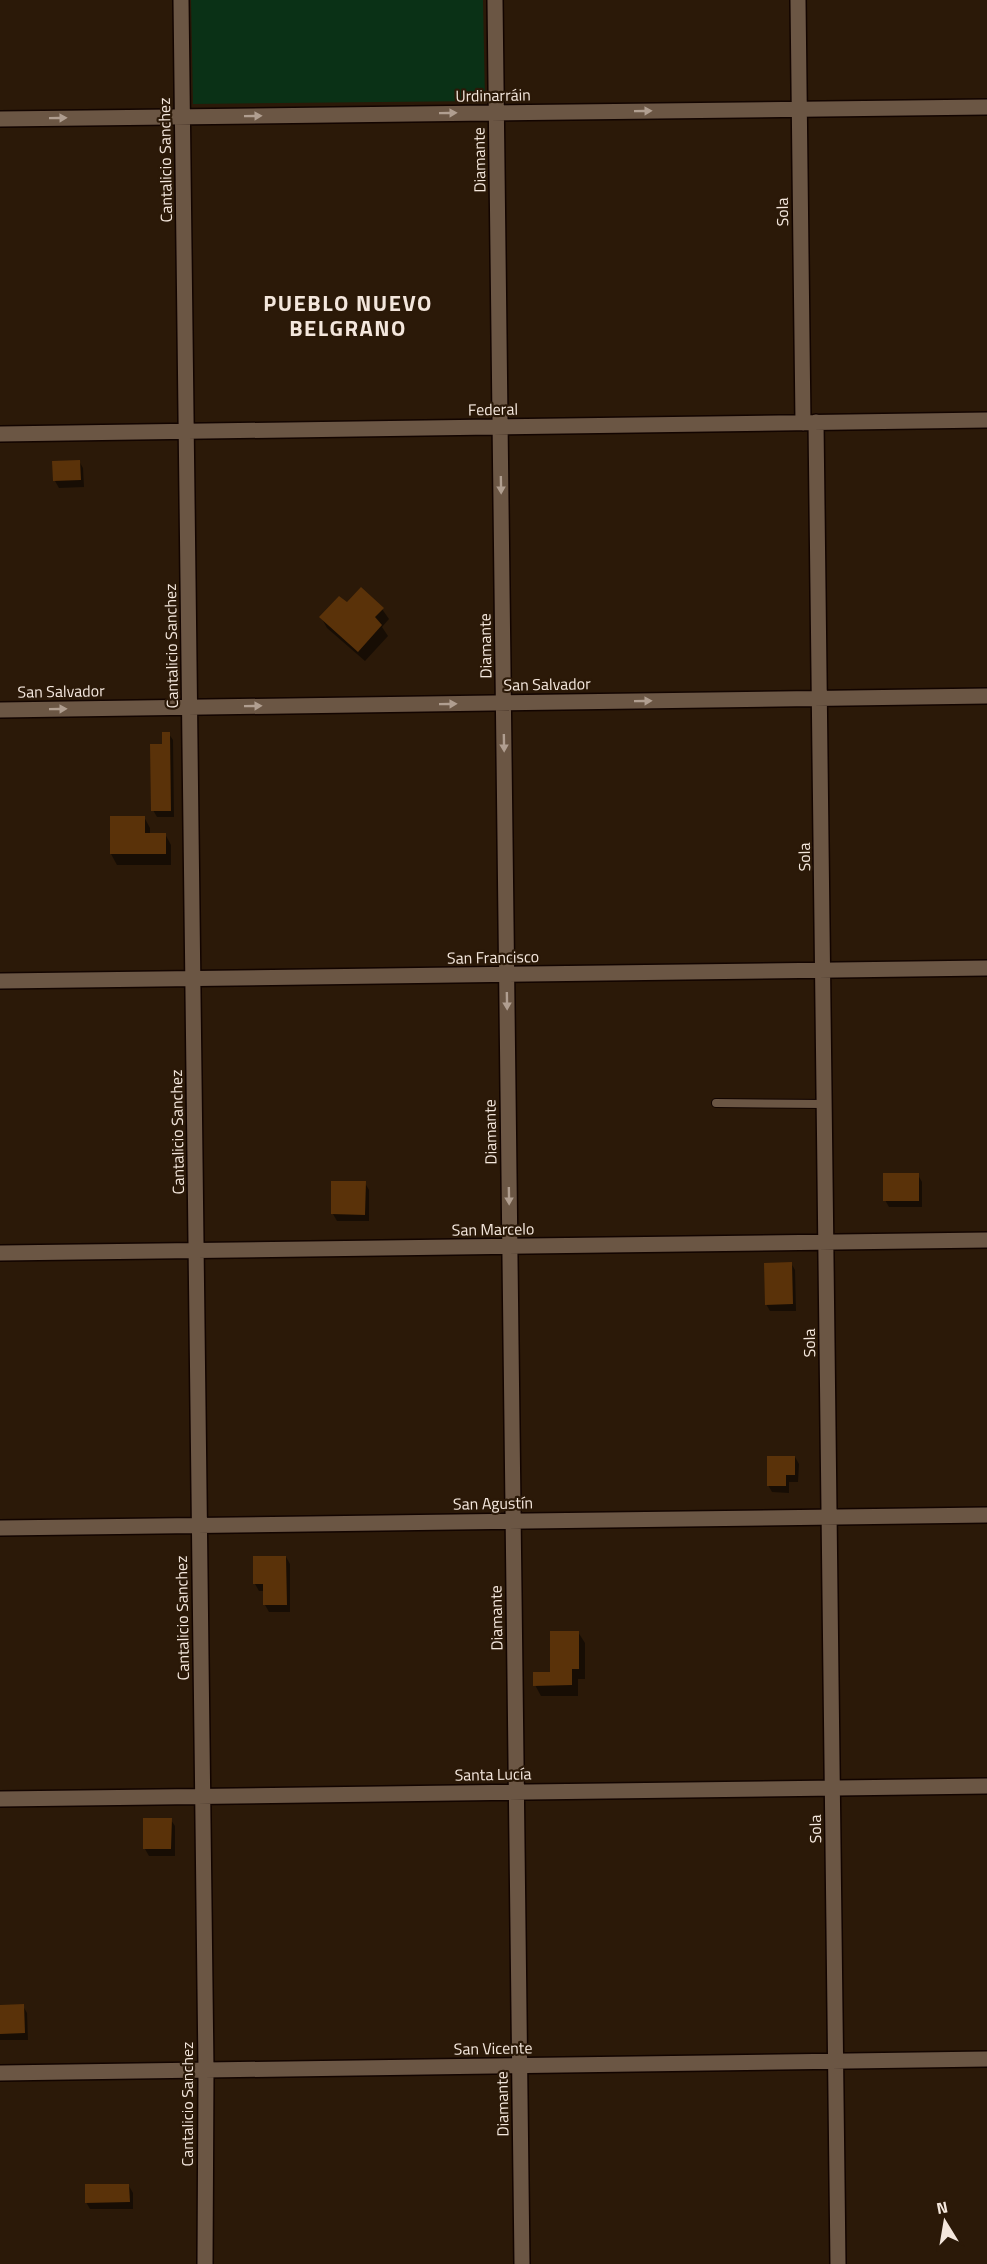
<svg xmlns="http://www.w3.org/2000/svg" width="987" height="2264" font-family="'Titillium Web',sans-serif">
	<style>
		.green { fill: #0a3116 }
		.shadow { fill: #0007 }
		.building { fill: #5a3209 }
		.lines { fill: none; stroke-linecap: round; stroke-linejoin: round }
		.lane-casing { stroke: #120400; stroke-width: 10 }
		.street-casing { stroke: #120400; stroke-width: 18 }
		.lane { stroke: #6b5644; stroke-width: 8 }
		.street { stroke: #6b5644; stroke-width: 15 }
		.oneway { fill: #b09e90 }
		.labels { text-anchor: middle; stroke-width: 4.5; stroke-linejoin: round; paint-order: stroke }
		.street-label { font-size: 16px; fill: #f4e7dd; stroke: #2b1908 }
		.district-label { font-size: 22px; font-weight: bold; letter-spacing: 1.5px; fill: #f4e7dd; stroke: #2b1908 }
	</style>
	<rect width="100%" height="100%" fill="#2b1908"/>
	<path class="green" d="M 191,0 L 483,0 L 485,101 L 193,104 Z"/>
	<path class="shadow" d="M 79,461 L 83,468 L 84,487 L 59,488 L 55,481 Z
		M 382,609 L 389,619 L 382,627 L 388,636 L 365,661 L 327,628 L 321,617 Z
		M 169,734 L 173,740 L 174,817 L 157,817 L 153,810 L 163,745 Z
		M 112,817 L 144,817 L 150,828 L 150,834 L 165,834 L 171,845 L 171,865 L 117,865 L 111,854 Z
		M 918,1175 L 922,1182 L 922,1207 L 889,1207 L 885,1200 Z
		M 333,1183 L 365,1183 L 369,1190 L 369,1221 L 337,1221 L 333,1214 Z
		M 791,1263 L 795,1270 L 796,1311 L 770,1311 L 766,1304 Z
		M 795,1457 L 799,1464 L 798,1482 L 789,1482 L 789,1493 L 772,1492 L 768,1485 Z
		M 286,1557 L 290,1564 L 290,1612 L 269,1612 L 265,1605 L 265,1591 L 259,1591 L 255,1584 Z
		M 578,1632 L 585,1643 L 585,1679 L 578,1679 L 578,1696 L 541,1696 L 535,1685 L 551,1673 Z
		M 171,1820 L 175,1826 L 175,1856 L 149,1856 L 145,1849 Z
		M 0,2006 L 23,2006 L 27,2013 L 28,2040 L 0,2040 Z
		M 129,2186 L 133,2193 L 133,2209 L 90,2209 L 86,2202 Z"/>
	<path class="building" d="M 80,460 L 81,480 L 53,481 L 52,461 Z
		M 361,587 L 384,608 L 375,617 L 382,625 L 358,652 L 319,617 L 339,596 L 347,602 Z
		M 162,732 L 170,732 L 171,811 L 151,811 L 150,744 L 162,744 Z
		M 110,816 L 145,816 L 145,833 L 166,833 L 166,854 L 110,854 Z
		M 883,1173 L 919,1173 L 919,1201 L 883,1201 Z
		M 331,1181 L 366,1181 L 365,1215 L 331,1214 Z
		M 792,1262 L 793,1304 L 765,1305 L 764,1263 Z
		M 767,1456 L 795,1456 L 795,1475 L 786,1475 L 786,1486 L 767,1486 Z
		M 253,1556 L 286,1556 L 287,1605 L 263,1605 L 263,1584 L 253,1584 Z
		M 550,1631 L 579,1631 L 579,1669 L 572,1669 L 572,1685 L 533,1686 L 533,1672 L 550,1672 Z
		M 143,1818 L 172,1818 L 171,1849 L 143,1849 Z
		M 24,2004 L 25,2033 L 0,2034 L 0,2005 Z
		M 85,2184 L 129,2184 L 130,2202 L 85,2203 Z"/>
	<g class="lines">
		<defs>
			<path id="lane" d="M 716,1103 L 824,1104"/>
			<path id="street" d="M 181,0 L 206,2070 L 205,2264
				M 495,0 L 522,2264
				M 798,0 L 803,423
				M 0,119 L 987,107
				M 816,422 L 838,2264
				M 0,434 L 987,420
				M 0,710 L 987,696
				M 0,981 L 987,968
				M 0,1253 L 987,1240
				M 0,1528 L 987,1515
				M 0,1799 L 987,1786
				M 0,2073 L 987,2059"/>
		</defs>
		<use href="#lane" class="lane-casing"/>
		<use href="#street" class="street-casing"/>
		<use href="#lane" class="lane"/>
		<use href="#street" class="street"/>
	</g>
	<defs><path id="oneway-solid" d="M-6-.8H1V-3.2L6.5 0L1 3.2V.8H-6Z" transform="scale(1.5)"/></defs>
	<g class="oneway">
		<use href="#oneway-solid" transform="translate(643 111) rotate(-1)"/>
		<use href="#oneway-solid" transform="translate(448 113) rotate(-1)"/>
		<use href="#oneway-solid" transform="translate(253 116) rotate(-1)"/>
		<use href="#oneway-solid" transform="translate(58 118) rotate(-1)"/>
		<use href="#oneway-solid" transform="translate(501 485) rotate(89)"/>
		<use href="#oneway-solid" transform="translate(643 701) rotate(-1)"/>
		<use href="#oneway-solid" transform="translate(448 704) rotate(-1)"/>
		<use href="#oneway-solid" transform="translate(253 706) rotate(-1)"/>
		<use href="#oneway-solid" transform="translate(58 709) rotate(-1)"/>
		<use href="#oneway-solid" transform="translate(504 743) rotate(89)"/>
		<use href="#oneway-solid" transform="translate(507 1001) rotate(89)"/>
		<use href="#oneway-solid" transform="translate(509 1196) rotate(89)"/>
	</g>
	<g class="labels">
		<g class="street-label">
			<text transform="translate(493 95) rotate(-1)" y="6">Urdinarráin</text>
			<text transform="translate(165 160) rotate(-91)" y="6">Cantalicio Sanchez</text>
			<text transform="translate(479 160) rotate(-91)" y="6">Diamante</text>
			<text transform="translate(782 212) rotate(-91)" y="6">Sola</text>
			<text transform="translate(493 409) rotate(-1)" y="6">Federal</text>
			<text transform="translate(171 646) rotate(-91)" y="6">Cantalicio Sanchez</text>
			<text transform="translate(485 646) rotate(-91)" y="6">Diamante</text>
			<text transform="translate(547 684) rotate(-1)" y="6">San Salvador</text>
			<text transform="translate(61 691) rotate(-1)" y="6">San Salvador</text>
			<text transform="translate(804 857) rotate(-91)" y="6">Sola</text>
			<text transform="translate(493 957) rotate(-1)" y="6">San Francisco</text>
			<text transform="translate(177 1132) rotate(-91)" y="6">Cantalicio Sanchez</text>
			<text transform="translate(490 1132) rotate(-91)" y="6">Diamante</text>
			<text transform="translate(493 1229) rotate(-1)" y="6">San Marcelo</text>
			<text transform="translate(809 1343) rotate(-91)" y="6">Sola</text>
			<text transform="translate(493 1503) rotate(-1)" y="6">San Agustín</text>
			<text transform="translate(182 1618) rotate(-91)" y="6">Cantalicio Sanchez</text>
			<text transform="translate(496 1618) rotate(-91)" y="6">Diamante</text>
			<text transform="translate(493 1774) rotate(-1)" y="6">Santa Lucía</text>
			<text transform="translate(815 1829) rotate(-91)" y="6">Sola</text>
			<text transform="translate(493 2048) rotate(-1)" y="6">San Vicente</text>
			<text transform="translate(187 2104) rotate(-90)" y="6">Cantalicio Sanchez</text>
			<text transform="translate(502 2104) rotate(-91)" y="6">Diamante</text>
		</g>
		<g class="district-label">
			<text x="348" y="311">PUEBLO NUEVO<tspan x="348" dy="25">BELGRANO</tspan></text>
		</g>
	</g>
	<g transform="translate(945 2222) rotate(349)" stroke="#2b1908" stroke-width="4.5" paint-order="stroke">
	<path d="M0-4.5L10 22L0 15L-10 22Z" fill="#f4e7dd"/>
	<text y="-9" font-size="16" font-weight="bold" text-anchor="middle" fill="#f4e7dd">N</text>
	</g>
</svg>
